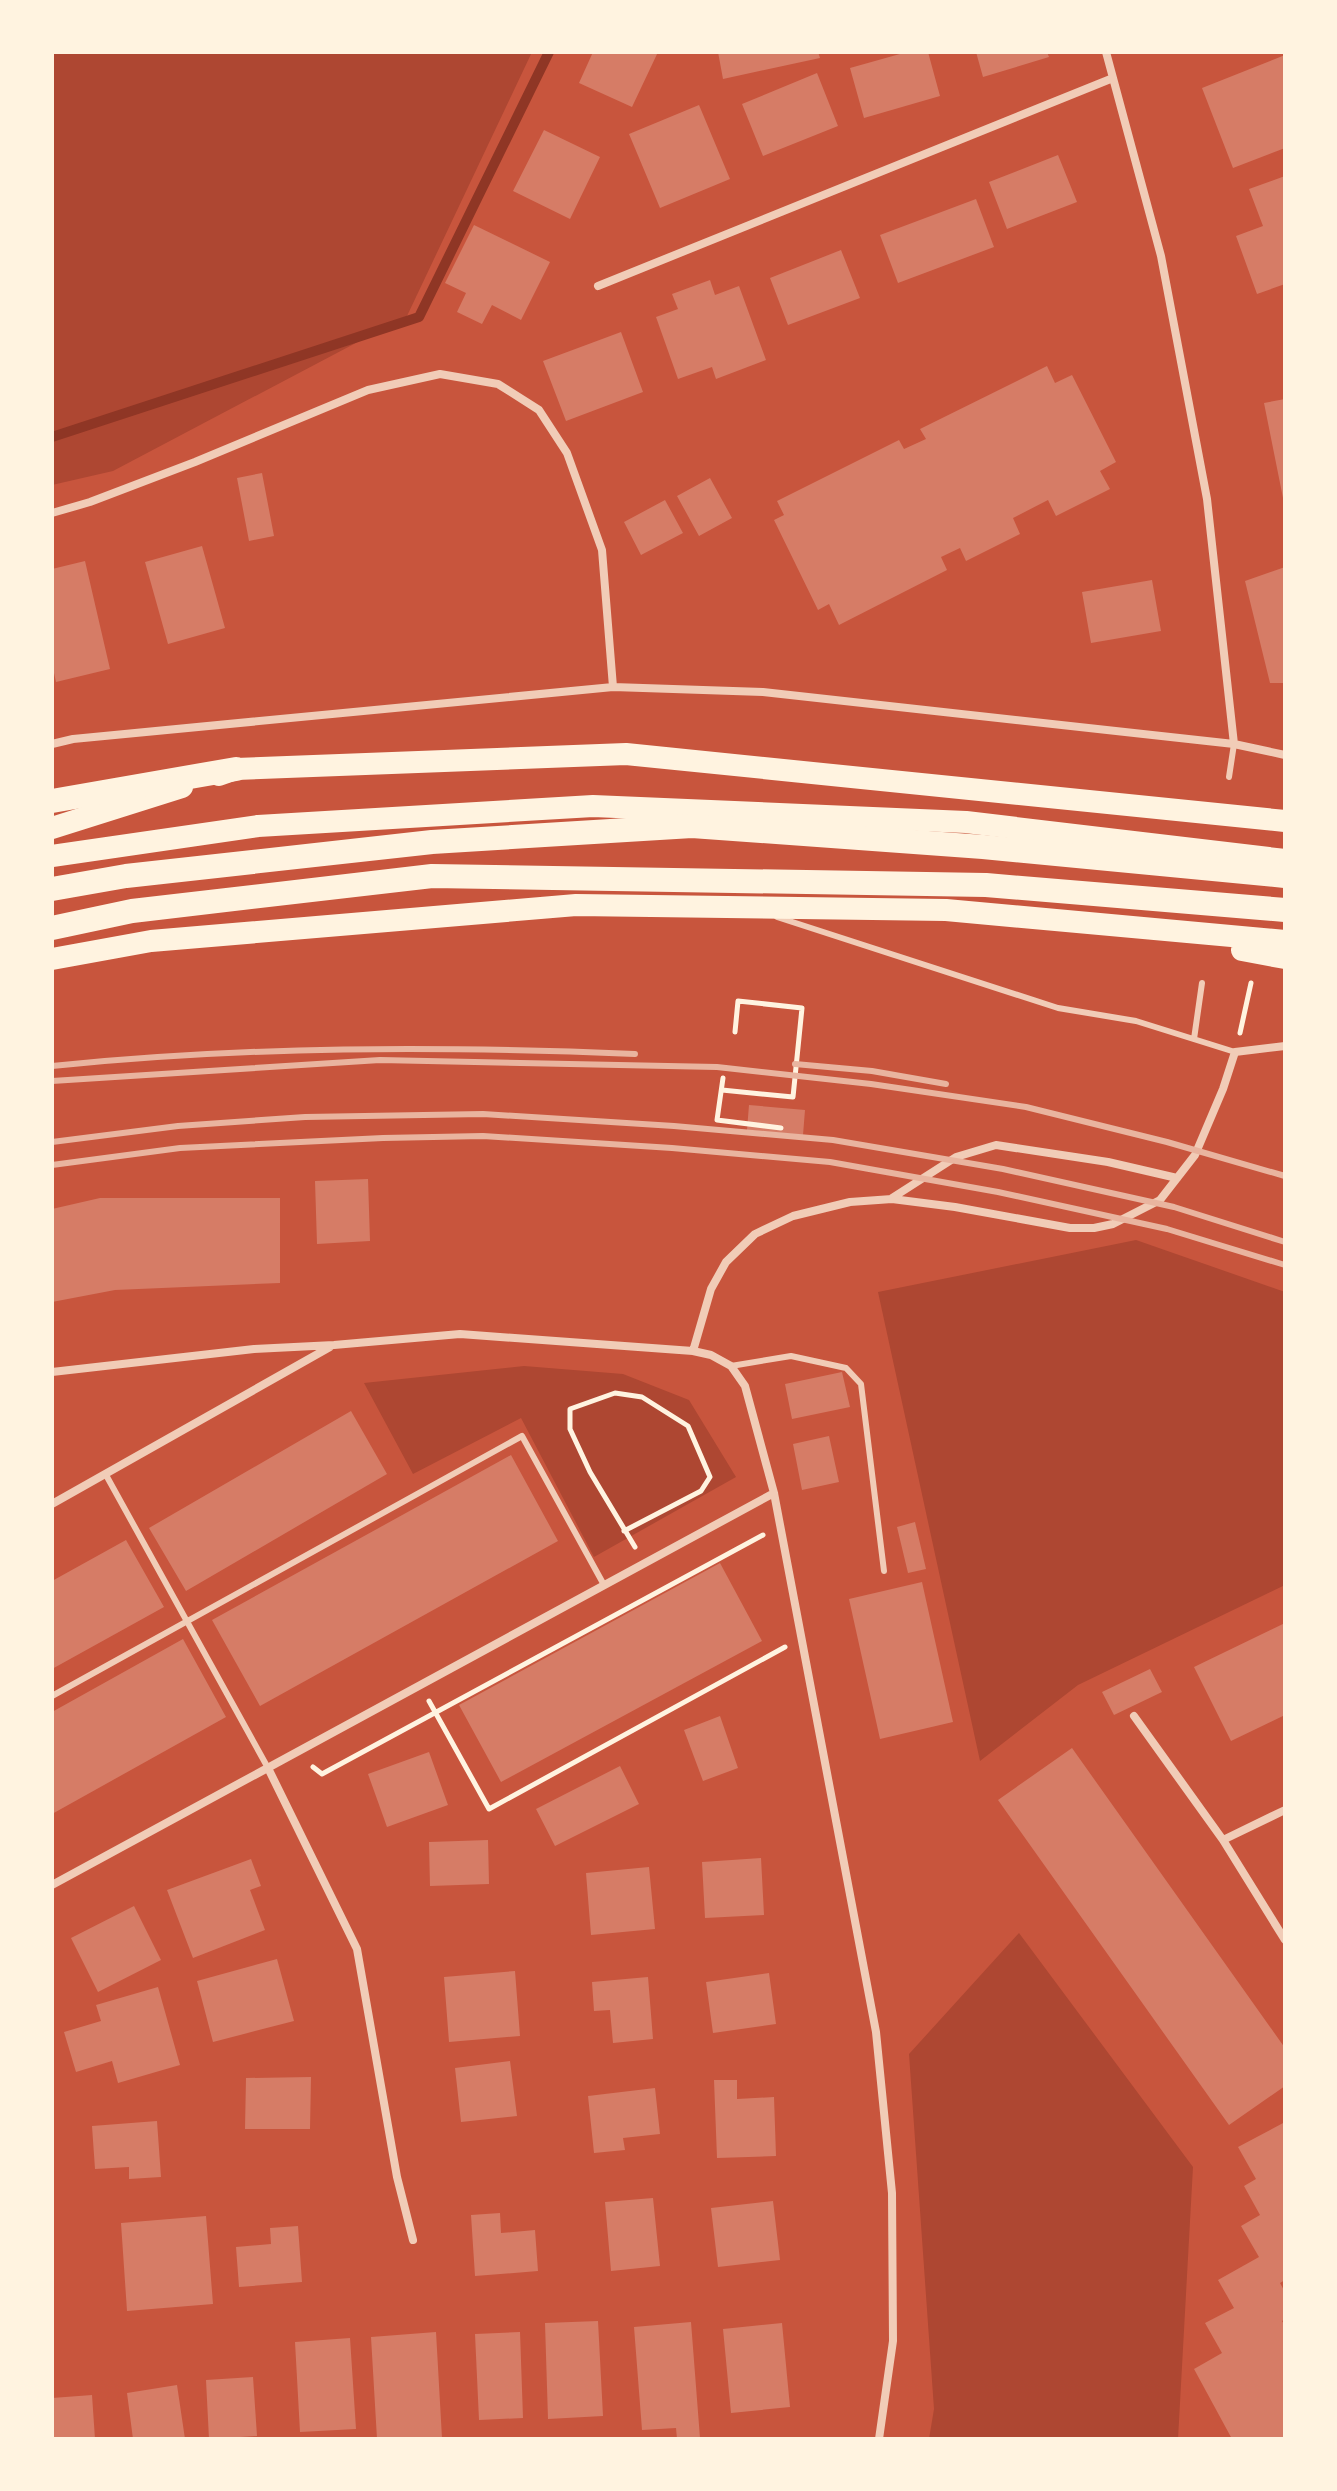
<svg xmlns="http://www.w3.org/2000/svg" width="1337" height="2491" font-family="'Fira Sans',sans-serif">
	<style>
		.green { fill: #ae4732 }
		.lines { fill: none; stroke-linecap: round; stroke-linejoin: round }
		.stream { stroke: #8f3625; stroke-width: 10 }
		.building { fill: #d67c66 }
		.path { stroke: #fff3e0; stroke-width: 5 }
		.service { stroke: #f1ccb7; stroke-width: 6 }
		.minor { stroke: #f1ccb7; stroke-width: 8 }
		.trunk { stroke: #fff3e0; stroke-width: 22 }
		.motorway { stroke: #fff3e0; stroke-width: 24 }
		.rail { stroke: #e9b49f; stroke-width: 6 }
	</style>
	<rect width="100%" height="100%" fill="#c8553d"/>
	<path class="green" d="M 52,52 L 532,52 L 407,316 L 113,471 L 52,485 Z
		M 1136,1240 L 1285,1292 L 1285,1585 L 1078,1685 L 980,1761 L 878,1292 Z
		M 524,1366 L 623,1374 L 689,1400 L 736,1477 L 594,1557 L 521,1418 L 413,1474 L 364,1383 Z
		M 1019,1933 L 1193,2167 L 1178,2439 L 929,2439 L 934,2409 L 909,2054 Z"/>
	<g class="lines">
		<path class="stream" d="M 52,437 L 419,317 L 549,52"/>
	</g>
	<path class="building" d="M 593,52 L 658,52 L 632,107 L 579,83 Z
		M 718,52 L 818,52 L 820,58 L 723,79 Z
		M 907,52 L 928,52 L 940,96 L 864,118 L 850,68 Z
		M 976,52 L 1047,52 L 1049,57 L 983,77 Z
		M 1285,55 L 1285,148 L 1233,168 L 1202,88 Z
		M 817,73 L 838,126 L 763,156 L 742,104 Z
		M 699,105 L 730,179 L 660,208 L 629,134 Z
		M 544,130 L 600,157 L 570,219 L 513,191 Z
		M 1058,155 L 1077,202 L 1007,229 L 989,182 Z
		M 1285,176 L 1285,284 L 1257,294 L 1236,236 L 1263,226 L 1249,189 Z
		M 976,199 L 994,247 L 898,283 L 880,235 Z
		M 474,225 L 550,262 L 521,320 L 492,305 L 482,324 L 457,312 L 466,293 L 445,283 Z
		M 841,250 L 860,298 L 788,325 L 770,278 Z
		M 710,280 L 715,295 L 739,286 L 766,360 L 716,379 L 712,367 L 678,379 L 656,317 L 678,309 L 672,294 Z
		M 621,332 L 643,392 L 566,421 L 543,361 Z
		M 1047,366 L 1055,383 L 1072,375 L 1116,462 L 1100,471 L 1110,489 L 1056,516 L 1048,500 L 1013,518 L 1020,534 L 966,561 L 960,548 L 941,557 L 947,570 L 839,625 L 829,604 L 818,610 L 774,520 L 784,515 L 777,501 L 899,440 L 904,449 L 926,439 L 920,429 Z
		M 1285,399 L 1285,503 L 1284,503 L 1264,403 Z
		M 262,473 L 274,536 L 249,541 L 237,478 Z
		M 710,478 L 732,518 L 699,536 L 677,496 Z
		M 665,500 L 683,533 L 641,555 L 624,522 Z
		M 202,546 L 225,628 L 168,644 L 145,562 Z
		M 85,561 L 110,669 L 56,682 L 52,664 L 52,569 Z
		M 1285,567 L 1285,683 L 1270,683 L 1245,581 Z
		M 1152,580 L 1161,631 L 1091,643 L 1082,592 Z
		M 749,1105 L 805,1110 L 803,1135 L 747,1130 Z
		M 368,1179 L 370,1241 L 317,1244 L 315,1181 Z
		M 100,1198 L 280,1198 L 280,1283 L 115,1290 L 52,1302 L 52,1209 Z
		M 842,1372 L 850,1407 L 792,1419 L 785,1384 Z
		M 351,1411 L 387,1474 L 186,1591 L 149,1528 Z
		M 829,1436 L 839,1482 L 802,1490 L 793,1444 Z
		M 511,1455 L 558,1541 L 260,1706 L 212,1620 Z
		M 915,1522 L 926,1569 L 908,1573 L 897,1527 Z
		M 126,1540 L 164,1607 L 52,1669 L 52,1581 Z
		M 720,1563 L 762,1641 L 501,1782 L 459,1705 Z
		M 922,1582 L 953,1722 L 880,1739 L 849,1599 Z
		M 1285,1623 L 1285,1715 L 1231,1741 L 1194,1667 Z
		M 183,1639 L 226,1717 L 52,1814 L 52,1712 Z
		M 1150,1669 L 1162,1692 L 1114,1715 L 1102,1692 Z
		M 720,1716 L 738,1768 L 703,1781 L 684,1730 Z
		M 1072,1748 L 1285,2048 L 1285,2086 L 1229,2125 L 998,1800 Z
		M 429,1752 L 448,1805 L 387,1827 L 368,1774 Z
		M 620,1766 L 639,1804 L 555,1846 L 536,1809 Z
		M 488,1840 L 489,1884 L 430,1886 L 429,1842 Z
		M 761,1858 L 764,1915 L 705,1918 L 702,1862 Z
		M 251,1859 L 261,1886 L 250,1890 L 265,1930 L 193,1958 L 167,1890 Z
		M 649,1867 L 655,1929 L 591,1935 L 586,1873 Z
		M 134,1906 L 161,1960 L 98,1992 L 71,1938 Z
		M 277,1959 L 294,2021 L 213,2042 L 197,1981 Z
		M 515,1971 L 520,2036 L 449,2042 L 444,1977 Z
		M 769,1973 L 776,2024 L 713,2033 L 706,1982 Z
		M 648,1977 L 653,2039 L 613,2043 L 610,2010 L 594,2011 L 592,1982 Z
		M 158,1987 L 180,2065 L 118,2083 L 112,2061 L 76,2072 L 64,2032 L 101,2021 L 96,2005 Z
		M 510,2061 L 517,2116 L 461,2122 L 455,2068 Z
		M 311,2077 L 310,2129 L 245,2129 L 246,2078 Z
		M 714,2080 L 737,2080 L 737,2099 L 774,2097 L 776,2156 L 717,2158 Z
		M 655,2088 L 660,2134 L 623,2138 L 625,2150 L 594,2153 L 588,2096 Z
		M 157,2121 L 161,2177 L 129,2179 L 129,2167 L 95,2169 L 92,2126 Z
		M 1285,2122 L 1285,2280 L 1280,2283 L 1285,2292 L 1285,2319 L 1282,2321 L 1285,2326 L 1285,2439 L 1232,2439 L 1194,2369 L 1222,2353 L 1205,2323 L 1234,2308 L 1218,2280 L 1259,2257 L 1241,2226 L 1260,2215 L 1244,2186 L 1256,2179 L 1238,2147 Z
		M 653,2198 L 660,2266 L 611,2271 L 605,2202 Z
		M 773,2201 L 780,2260 L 718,2267 L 711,2208 Z
		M 500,2213 L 501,2233 L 535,2230 L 538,2271 L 475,2276 L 471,2215 Z
		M 206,2216 L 213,2304 L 127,2311 L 121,2223 Z
		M 298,2226 L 302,2282 L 239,2287 L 236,2247 L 271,2244 L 270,2228 Z
		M 598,2321 L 603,2416 L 548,2419 L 545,2323 Z
		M 691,2322 L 700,2438 L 677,2439 L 676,2428 L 642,2430 L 634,2327 Z
		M 782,2323 L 790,2407 L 731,2413 L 723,2329 Z
		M 436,2332 L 442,2438 L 377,2439 L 371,2337 Z
		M 520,2332 L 523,2418 L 479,2420 L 475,2334 Z
		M 350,2338 L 356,2429 L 300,2432 L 295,2342 Z
		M 253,2377 L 257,2436 L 209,2439 L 206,2380 Z
		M 177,2385 L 185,2439 L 133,2439 L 127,2393 Z
		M 92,2395 L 95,2439 L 52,2439 L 52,2398 Z"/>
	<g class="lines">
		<path class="path" d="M 1240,1033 L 1251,983
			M 723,1078 L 717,1120 L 781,1128
			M 722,1090 L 793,1097 L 802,1008 L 738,1001 L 735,1032
			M 624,1531 L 701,1491 L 710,1477 L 688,1426 L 642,1397 L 615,1393 L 570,1409 L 570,1429 L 590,1472 L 635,1547
			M 429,1701 L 489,1809 L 785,1647
			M 313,1767 L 322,1774 L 763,1535"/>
		<path class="service" d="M 1229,777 L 1234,744
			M 777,917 L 1058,1008 L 1136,1021 L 1235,1052
			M 1194,1039 L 1202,983
			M 731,1366 L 791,1356 L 846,1368 L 861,1384 L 884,1571
			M 106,1475 L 268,1768
			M 52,1696 L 522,1436 L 604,1585"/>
		<path class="minor" d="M 1106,52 L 1161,256 L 1207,499 L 1234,744
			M 598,286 L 1113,78
			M 52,513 L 90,502 L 195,462 L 368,390 L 440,374 L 498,384 L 539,410 L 567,453 L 602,550 L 613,687
			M 52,744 L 73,739 L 613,687 L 763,692 L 1234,744 L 1285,755
			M 892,1198 L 956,1157 L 996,1145 L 1108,1162 L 1177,1178
			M 693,1351 L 711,1289 L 726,1262 L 755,1234 L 793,1216 L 850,1202 L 892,1199 L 955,1207 L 1070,1228 L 1094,1228 L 1113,1224 L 1160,1200 L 1195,1155 L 1223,1089 L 1235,1052 L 1285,1046
			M 52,1372 L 254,1349 L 334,1345 L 460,1334 L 693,1351 L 711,1355 L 731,1366 L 745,1386 L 774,1493 L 876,2032 L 892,2193 L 893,2341 L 879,2439
			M 52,1504 L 330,1347
			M 1134,1716 L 1223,1840 L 1285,1940
			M 268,1768 L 357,1949 L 397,2177 L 413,2240
			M 1223,1840 L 1285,1810
			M 52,1885 L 774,1493"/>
		<path class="trunk" d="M 219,775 L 236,769 L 626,754 L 1285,821
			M 52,828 L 182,787
			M 52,856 L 258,826 L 593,806 L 966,822 L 1285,860
			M 1242,950 L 1285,958
			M 52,959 L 151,941 L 576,905 L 946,910 L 1285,941"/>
		<path class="motorway" d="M 52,801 L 236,769
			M 52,889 L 126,876 L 432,842 L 692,826 L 983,847 L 1285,876
			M 52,928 L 132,911 L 432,876 L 986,885 L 1285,910"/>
		<path class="rail" d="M 795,1064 L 872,1071 L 946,1084
			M 52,1066 C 246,1046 441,1046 635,1054
			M 52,1081 L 380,1060 L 717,1067 L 871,1084 L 1026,1107 L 1167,1142 L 1285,1176
			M 52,1142 L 178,1126 L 305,1117 L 483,1114 L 674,1126 L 833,1140 L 1003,1169 L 1174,1207 L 1285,1242
			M 52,1165 L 180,1148 L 383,1138 L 483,1136 L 672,1148 L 830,1162 L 998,1192 L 1167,1229 L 1285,1265"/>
	</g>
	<rect width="1337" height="2491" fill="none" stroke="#fff3e0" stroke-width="108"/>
</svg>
